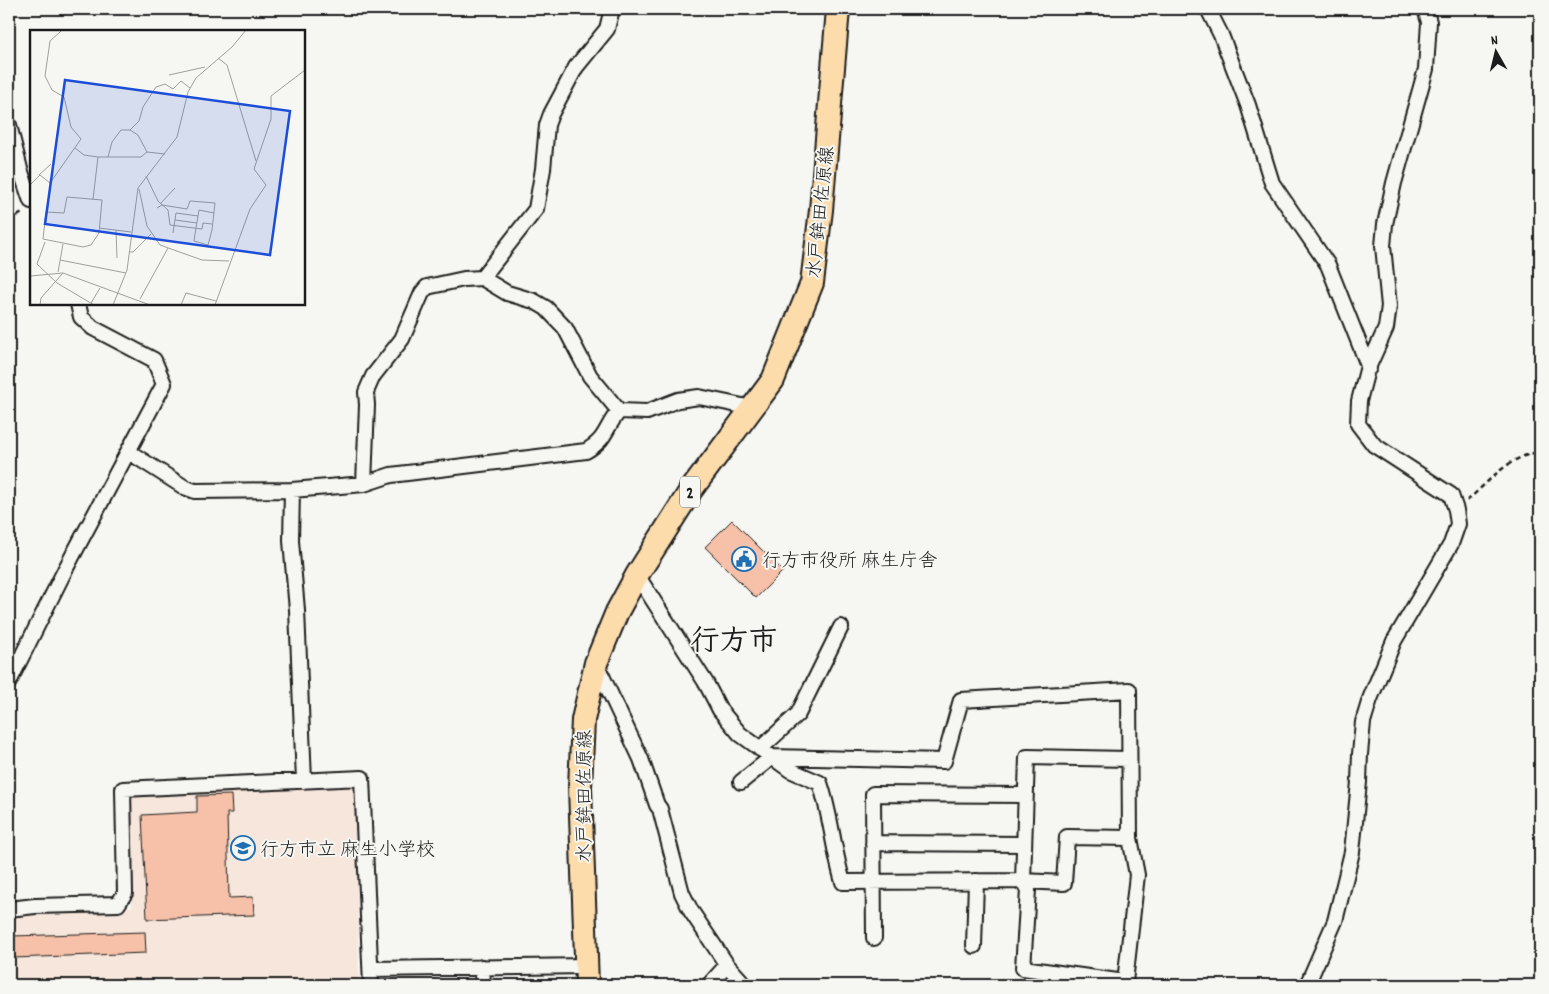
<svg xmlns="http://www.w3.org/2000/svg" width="1549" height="994" font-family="Dekko,'Klee One',sans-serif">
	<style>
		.built { fill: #f6e6dc }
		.building { fill: #f6c1a8; stroke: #1c1c1c }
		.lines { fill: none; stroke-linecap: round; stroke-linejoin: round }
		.street-casing { stroke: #1c1c1c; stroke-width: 18 }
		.primary-casing { stroke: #1c1c1c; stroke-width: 26 }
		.path { stroke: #1c1c1c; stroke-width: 2.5; stroke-dasharray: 5 4; stroke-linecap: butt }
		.street { stroke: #f6f6f2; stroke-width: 14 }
		.primary { stroke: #fddcac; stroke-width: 22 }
		.labels { text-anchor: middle; stroke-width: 4; stroke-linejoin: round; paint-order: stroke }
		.shield { fill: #f6f6f2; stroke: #5d5d5c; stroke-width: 1 }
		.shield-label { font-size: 18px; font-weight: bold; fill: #1c1c1c }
		.street-label { font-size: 19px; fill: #1c1c1c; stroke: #f6f6f2 }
		.poi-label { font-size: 19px; fill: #1c1c1c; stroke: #f6f6f2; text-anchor: start }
		.town-label { font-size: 29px; font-weight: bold; fill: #1c1c1c; stroke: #f6f6f2 }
		.inset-road { fill: none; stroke: #9f9f9c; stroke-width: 1 }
		.view { fill: #1d4ed8; fill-opacity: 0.15; stroke: #1d4ed8; stroke-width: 2.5 }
		.inset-edge { fill: none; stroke: #1c1c1c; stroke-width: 2.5 }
	</style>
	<rect width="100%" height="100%" fill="#f6f6f2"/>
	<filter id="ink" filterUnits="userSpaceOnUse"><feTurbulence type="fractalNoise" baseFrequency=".02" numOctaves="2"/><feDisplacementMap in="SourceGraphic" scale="10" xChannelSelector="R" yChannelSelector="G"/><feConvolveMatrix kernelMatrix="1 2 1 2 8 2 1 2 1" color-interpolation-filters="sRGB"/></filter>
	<g filter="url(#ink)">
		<path class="built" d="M 355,782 L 359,985 L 9,985 L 9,914 L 132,907 L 130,789 Z"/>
		<path class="building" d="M 732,520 L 783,571 L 756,598 L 705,547 Z
			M 231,795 L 232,813 L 227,813 L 229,898 L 253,897 L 254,915 L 147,919 L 142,815 L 197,812 L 197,796 Z
			M 145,932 L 146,953 L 13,958 L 12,936 Z"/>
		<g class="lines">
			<defs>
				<path id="street" d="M 1208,9 L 1221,35 L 1248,105 L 1272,183 L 1328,265 L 1369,368
					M 9,125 L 20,169 L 31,201
					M 482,278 L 507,293 L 534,301 L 546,308 L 565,328 L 590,376 L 619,411 L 647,412 L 678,400 L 699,397 L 752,408
					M 129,452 L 184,487 L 195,491 L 292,490 L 364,484 L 391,475 L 586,451 C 608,438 604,429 619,411
					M 364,484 L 367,405 L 366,392 L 373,376 L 402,339 L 422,293 L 427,287 L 464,279 L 482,278 L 536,209 L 543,169 L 547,125 L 551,114 L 576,67 L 607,29 L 612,9
					M 292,490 L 291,541 L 297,610 L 304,781
					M 637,575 L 706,683 L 720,710 L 740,734 L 790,770 L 820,783 C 831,815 833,849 843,882 L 1023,881 L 1064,883 L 1067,837 L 1130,838
					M 596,663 L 641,759 L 657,805 L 660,809 L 682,893 L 691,911 L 727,965 L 745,985
					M 9,682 L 65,570 L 164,384 L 154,360 L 93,328 L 81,317 L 78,304
					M 760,749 L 798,714 L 841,627
					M 741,782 L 772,757 L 944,761 L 961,700 L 1129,690 L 1130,838 L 1137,875 L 1125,982 L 1023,968 L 1028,890 L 1023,881 L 1027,757 L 1129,759
					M 873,843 L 1024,844
					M 9,909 L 35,906 L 118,904 L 125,893 L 123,789 L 362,778 L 371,985
					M 874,938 L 873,794 L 1026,795
					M 974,946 L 976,881
					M 482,967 L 483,985
					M 371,969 L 587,966
					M 709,985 L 727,965
					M 1307,985 L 1335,921 L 1352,852 L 1359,782 L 1360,754 L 1363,722 L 1370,699 L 1394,641 L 1451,544 L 1458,524 L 1456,510 L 1451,495 L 1374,445 L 1358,424 L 1359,401 L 1367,370 L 1386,328 L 1389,306 L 1383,246 L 1385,224 L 1394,183 L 1426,69 L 1429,22 L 1425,9"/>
				<path id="primary" d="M 587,985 L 580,787 L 583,720 L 596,663 L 617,612 L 637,575 L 691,490 L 773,380 L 812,283 L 821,210 L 838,9"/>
			</defs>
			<use href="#street" class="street-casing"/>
			<use href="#primary" class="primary-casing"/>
			<path class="path" d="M 9,220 L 25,212
				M 1467,501 C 1489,481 1509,456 1540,452"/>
			<use href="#street" class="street"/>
			<use href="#primary" class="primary"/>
		</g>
	</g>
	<defs>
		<symbol id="civic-ring" viewBox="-11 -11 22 22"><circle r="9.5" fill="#f6f6f2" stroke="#1f6fb2" stroke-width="1.5"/><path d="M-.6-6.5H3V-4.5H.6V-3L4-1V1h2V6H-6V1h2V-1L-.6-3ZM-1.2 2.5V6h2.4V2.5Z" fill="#1f6fb2"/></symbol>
		<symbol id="school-ring" viewBox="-11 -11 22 22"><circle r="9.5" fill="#f6f6f2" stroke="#1f6fb2" stroke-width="1.5"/><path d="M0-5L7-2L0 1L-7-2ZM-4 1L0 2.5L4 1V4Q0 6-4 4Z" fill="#1f6fb2"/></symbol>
	</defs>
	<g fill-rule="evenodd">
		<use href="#civic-ring" x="730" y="545" width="28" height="28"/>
		<use href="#school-ring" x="229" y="834" width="28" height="28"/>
	</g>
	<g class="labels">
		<rect class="shield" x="680" y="476.5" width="20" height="31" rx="4"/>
		<g class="shield-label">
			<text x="690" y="498">2</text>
		</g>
		<g class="street-label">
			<text transform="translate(819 212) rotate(-84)" y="7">水戸鉾田佐原線</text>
			<text transform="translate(583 796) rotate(-90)" y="7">水戸鉾田佐原線</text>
		</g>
		<g class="poi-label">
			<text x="762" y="566">行方市役所 麻生庁舎</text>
			<text x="260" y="855">行方市立 麻生小学校</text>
		</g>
		<g class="town-label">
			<text x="734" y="649">行方市</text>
		</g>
	</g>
	<g transform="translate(30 30)">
		<rect width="275" height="275" fill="#f6f6f2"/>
		<path class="inset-road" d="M 188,28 L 197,35 L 226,131M 139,45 L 175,37M 100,100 L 108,105 L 117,122M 45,118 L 54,125 L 68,127 L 111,127 L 117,122 L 135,124M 78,127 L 82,112 L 91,100 L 100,100 L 109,91 L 113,77 L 126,57 L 135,54 L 143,59 L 151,51 L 160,58M 9,145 L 21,134M 116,146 L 128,171 L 138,180 L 140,195 L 172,199 L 173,193 L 182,194M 0,155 L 10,145 L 20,153 L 51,109 L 41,97 L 34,67 L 22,60 L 15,46 L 20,11 L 31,1M 109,159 L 117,196 L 130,215 L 172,230 L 199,231M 37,167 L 72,170 L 69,203 L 61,215 L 53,217 L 13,209 L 16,182 L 34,183 ZM 63,169 L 68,127M 130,174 L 145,158M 127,178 L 132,175 L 157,179 L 160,171 L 185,173 L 182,200 L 178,215 L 164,211 L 166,198 L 169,180 L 184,183M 145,190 L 167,193M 69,198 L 101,202M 86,200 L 87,228M 143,203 L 146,183 L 168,186M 15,212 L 7,234 L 27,253 L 64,275M 99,222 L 103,222 L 121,204M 30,230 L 96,243M 28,242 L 33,214M 0,246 L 33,243 L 120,275M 110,269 L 138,218M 61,273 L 70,258M 10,275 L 11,268 L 33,243M 83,275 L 97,240 L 108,158 L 147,107 L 158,62 L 166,48 L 202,17 L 216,0M 151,275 L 156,263 L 186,271M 185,275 L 220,179 L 236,155 L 224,139 L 241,89 L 241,66 L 275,40"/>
		<path class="view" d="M 35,50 L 260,81 L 240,225 L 15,194 Z"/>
		<rect width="275" height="275" class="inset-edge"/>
	</g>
	<rect width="1549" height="994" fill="none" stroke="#f6f6f2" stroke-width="30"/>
	<rect x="15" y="15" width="1519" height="964" fill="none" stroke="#1c1c1c" stroke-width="2" filter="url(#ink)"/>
	<g transform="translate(1496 52) rotate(352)" stroke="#f6f6f2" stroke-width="4" paint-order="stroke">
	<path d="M0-4L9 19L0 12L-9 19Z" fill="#1c1c1c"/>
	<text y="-8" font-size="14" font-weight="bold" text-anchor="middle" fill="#1c1c1c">N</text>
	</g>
</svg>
